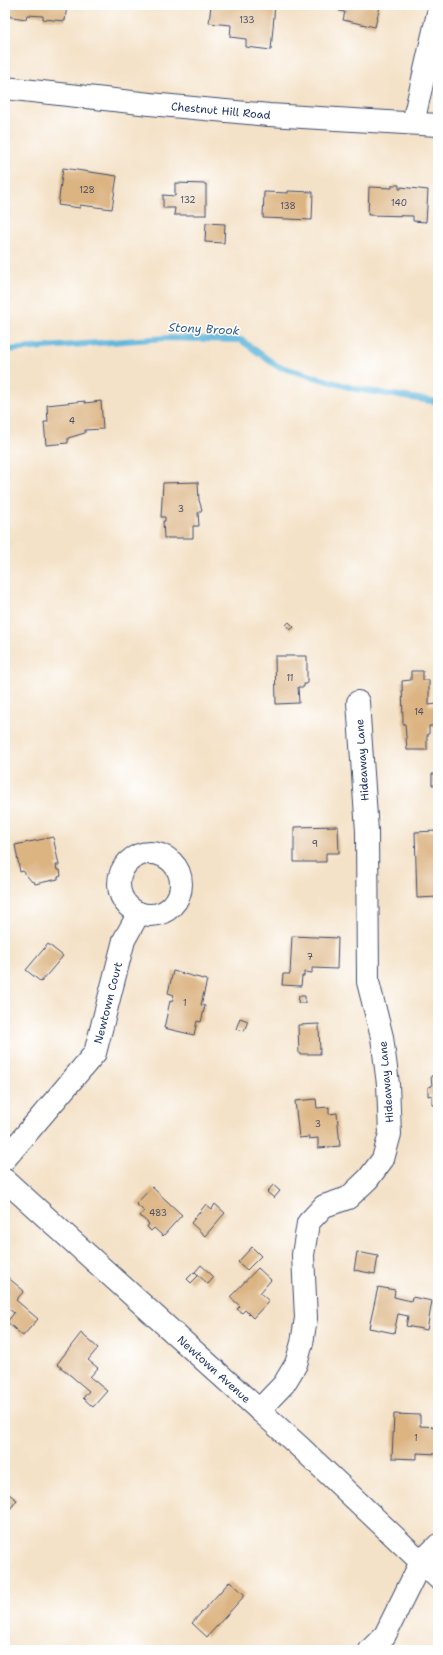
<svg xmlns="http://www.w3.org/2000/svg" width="443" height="1655" font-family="'Shantell Sans',sans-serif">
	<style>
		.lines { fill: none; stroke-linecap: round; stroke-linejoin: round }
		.stream { stroke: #5fb6dc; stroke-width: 6 }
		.building { fill: #dcb482 }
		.minor-casing { stroke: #3c4a6e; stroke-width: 24 }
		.major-casing { stroke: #3c4a6e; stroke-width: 24 }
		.minor { stroke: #fff; stroke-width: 22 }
		.major { stroke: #fff; stroke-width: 22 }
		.labels { text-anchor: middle; stroke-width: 3; stroke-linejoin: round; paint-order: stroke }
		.number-label { font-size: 9px; fill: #4b5067 }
		.street-label { font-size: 11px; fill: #1b2f5e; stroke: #fff }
		.water-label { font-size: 12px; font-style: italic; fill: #335e8a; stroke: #fff }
	</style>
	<rect width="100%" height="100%" fill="#fff"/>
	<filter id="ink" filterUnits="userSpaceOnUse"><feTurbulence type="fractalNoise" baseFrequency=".025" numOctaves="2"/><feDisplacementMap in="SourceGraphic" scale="8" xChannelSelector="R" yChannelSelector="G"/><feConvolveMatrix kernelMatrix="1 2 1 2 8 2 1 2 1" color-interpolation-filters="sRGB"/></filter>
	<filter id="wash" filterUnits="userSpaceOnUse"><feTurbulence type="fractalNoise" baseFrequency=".012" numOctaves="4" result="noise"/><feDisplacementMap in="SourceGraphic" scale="16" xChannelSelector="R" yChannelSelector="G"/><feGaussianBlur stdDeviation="0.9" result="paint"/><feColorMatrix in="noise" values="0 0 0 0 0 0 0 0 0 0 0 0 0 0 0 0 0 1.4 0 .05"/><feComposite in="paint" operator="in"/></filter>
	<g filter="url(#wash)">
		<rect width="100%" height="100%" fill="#f4e2c8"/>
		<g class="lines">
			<path class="stream" d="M 5,350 L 165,338 L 241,340 L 277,366 L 356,389 L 438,402"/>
		</g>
		<g id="blocks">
			<path class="building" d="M 5,5 L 67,5 L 65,21 L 43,19 L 43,16 L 27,15 L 26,19 L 5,16 Z
				M 211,5 L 275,5 L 271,50 L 246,47 L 246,39 L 230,37 L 231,25 L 209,23 Z
				M 341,5 L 380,6 L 375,27 L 343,20 L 345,12 L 339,11 Z
				M 63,168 L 117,176 L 112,209 L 80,205 L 80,208 L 58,205 Z
				M 175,183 L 206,184 L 206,215 L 174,215 L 175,208 L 163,208 L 163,195 L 175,196 Z
				M 392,185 L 399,185 L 399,189 L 401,189 L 401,187 L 428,190 L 426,222 L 413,221 L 413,216 L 368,215 L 369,187 L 392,188 Z
				M 288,191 L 313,192 L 312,220 L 263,218 L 264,192 L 288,193 Z
				M 206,223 L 225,224 L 224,243 L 205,242 Z
				M 85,401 L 85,403 L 101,401 L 103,429 L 85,430 L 85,433 L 68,438 L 68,443 L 46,445 L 44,422 L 48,422 L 47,405 Z
				M 198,482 L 199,500 L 202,510 L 198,513 L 199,526 L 193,526 L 193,538 L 164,538 L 163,521 L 165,521 L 165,517 L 161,517 L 163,483 Z
				M 289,622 L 294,627 L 290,630 L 286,625 Z
				M 275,656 L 307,656 L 307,684 L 304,684 L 304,687 L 298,687 L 299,703 L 276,704 Z
				M 411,671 L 423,671 L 423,680 L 429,680 L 429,705 L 438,704 L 438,726 L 429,726 L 429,735 L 427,735 L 427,750 L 407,750 L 405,724 L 403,724 L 402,681 L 411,680 Z
				M 432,774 L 438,774 L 438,785 L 432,785 Z
				M 338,826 L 339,853 L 326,853 L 326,862 L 294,862 L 294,827 Z
				M 436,831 L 438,853 L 438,897 L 417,898 L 415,832 Z
				M 53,837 L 59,865 L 56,865 L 57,870 L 60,870 L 61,876 L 58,877 L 58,879 L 35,884 L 34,881 L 32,882 L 23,871 L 20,872 L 15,845 Z
				M 292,936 L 338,938 L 337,969 L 312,968 L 312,973 L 304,972 L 304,976 L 302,976 L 301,986 L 282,985 L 283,974 L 290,974 Z
				M 48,944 L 63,956 L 41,982 L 26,970 Z
				M 173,971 L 207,980 L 201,1005 L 205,1006 L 201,1022 L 197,1021 L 194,1035 L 164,1028 L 170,1001 L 172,1002 L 174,995 L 168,993 Z
				M 299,996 L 305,996 L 305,1003 L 298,1003 Z
				M 240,1018 L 248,1021 L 244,1031 L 236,1029 Z
				M 319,1024 L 320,1054 L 299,1054 L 298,1025 Z
				M 5,1076 L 10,1081 L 5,1087 Z
				M 431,1076 L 438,1076 L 438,1123 L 437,1123 L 436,1105 L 432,1105 L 432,1095 L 428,1096 L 428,1087 L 432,1086 Z
				M 316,1099 L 317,1108 L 329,1107 L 329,1114 L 337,1113 L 340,1146 L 318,1148 L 318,1138 L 309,1139 L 309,1137 L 299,1138 L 295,1101 Z
				M 436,1168 L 438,1168 L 438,1210 L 435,1210 Z
				M 273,1185 L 280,1191 L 274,1198 L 267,1192 Z
				M 152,1187 L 182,1215 L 163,1236 L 154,1228 L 151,1231 L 147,1227 L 149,1224 L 140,1216 L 144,1211 L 136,1204 Z
				M 206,1204 L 212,1209 L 215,1204 L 225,1213 L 205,1236 L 191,1223 Z
				M 252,1247 L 261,1256 L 247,1270 L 238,1262 Z
				M 357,1252 L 378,1256 L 375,1274 L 354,1270 Z
				M 201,1265 L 214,1277 L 208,1284 L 195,1272 Z
				M 258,1268 L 271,1280 L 260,1293 L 269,1301 L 253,1318 L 245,1310 L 242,1313 L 237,1309 L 240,1306 L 230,1297 Z
				M 194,1272 L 198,1276 L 191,1283 L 187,1279 Z
				M 5,1275 L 24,1291 L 16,1300 L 38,1319 L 23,1336 L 7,1322 L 14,1313 L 5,1306 Z
				M 378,1287 L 395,1290 L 394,1297 L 411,1301 L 412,1297 L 432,1301 L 427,1330 L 406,1326 L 408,1316 L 398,1314 L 394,1333 L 369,1328 Z
				M 81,1333 L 98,1348 L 88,1360 L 98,1368 L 90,1377 L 107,1391 L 93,1407 L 83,1398 L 89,1391 L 57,1364 Z
				M 394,1414 L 420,1415 L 420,1426 L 438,1427 L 438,1454 L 417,1453 L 417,1459 L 392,1458 Z
				M 5,1491 L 17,1500 L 10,1509 L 5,1505 Z
				M 230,1581 L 245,1595 L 207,1637 L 192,1623 Z"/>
		</g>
	</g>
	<g filter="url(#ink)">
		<use href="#blocks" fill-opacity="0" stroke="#3c4a6e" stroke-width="1"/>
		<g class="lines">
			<defs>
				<g id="minor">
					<path d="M 413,123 L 438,13"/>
					<circle cx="150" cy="884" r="31"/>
					<path id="s1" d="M 5,1159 L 95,1053 L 124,940 L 139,913"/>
					<path id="s2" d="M 5,1180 L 301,1448 L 438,1578"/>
					<path d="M 259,1410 L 284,1384 L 296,1364 L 302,1343 L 306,1318 L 303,1255 L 308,1223 L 324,1206 L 348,1198 L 368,1179 L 383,1159 L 390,1134 L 388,1084 L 382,1037 L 368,982 L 367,831 L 358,702"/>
					<path d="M 370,1650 L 385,1635 L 421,1562 L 438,1545"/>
				</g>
				<g id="major">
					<path id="s3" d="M 5,88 L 150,104 L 269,115 L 438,125"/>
				</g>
			</defs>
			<use href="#minor" class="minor-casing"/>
			<use href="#major" class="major-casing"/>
			<use href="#minor" class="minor"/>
			<use href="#major" class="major"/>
		</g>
	</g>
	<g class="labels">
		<g class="number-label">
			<text x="247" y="23">133</text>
			<text x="87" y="193">128</text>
			<text x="188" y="203">132</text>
			<text x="399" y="206">140</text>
			<text x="288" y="209">138</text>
			<text x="72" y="424">4</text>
			<text x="181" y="512">3</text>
			<text x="290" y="681">11</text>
			<text x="419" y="715">14</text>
			<text x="315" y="847">9</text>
			<text x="310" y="960">7</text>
			<text x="185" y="1006">1</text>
			<text x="318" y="1127">3</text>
			<text x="158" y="1216">483</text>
			<text x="416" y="1441">1</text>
		</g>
		<g class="street-label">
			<text dy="4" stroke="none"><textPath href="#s3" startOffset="217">Chestnut Hill Road</textPath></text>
			<text transform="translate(362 760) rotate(-94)" y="4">Hideaway Lane</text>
			<text dy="4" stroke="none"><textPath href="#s1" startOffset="191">Newtown Court</textPath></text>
			<text transform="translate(386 1082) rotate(-95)" y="4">Hideaway Lane</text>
			<text dy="4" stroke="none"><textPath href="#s2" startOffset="282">Newtown Avenue</textPath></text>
		</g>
		<g class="water-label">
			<text transform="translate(204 329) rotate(3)" y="4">Stony Brook</text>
		</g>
	</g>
	<rect width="443" height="1655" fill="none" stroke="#fff" stroke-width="20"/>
</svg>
